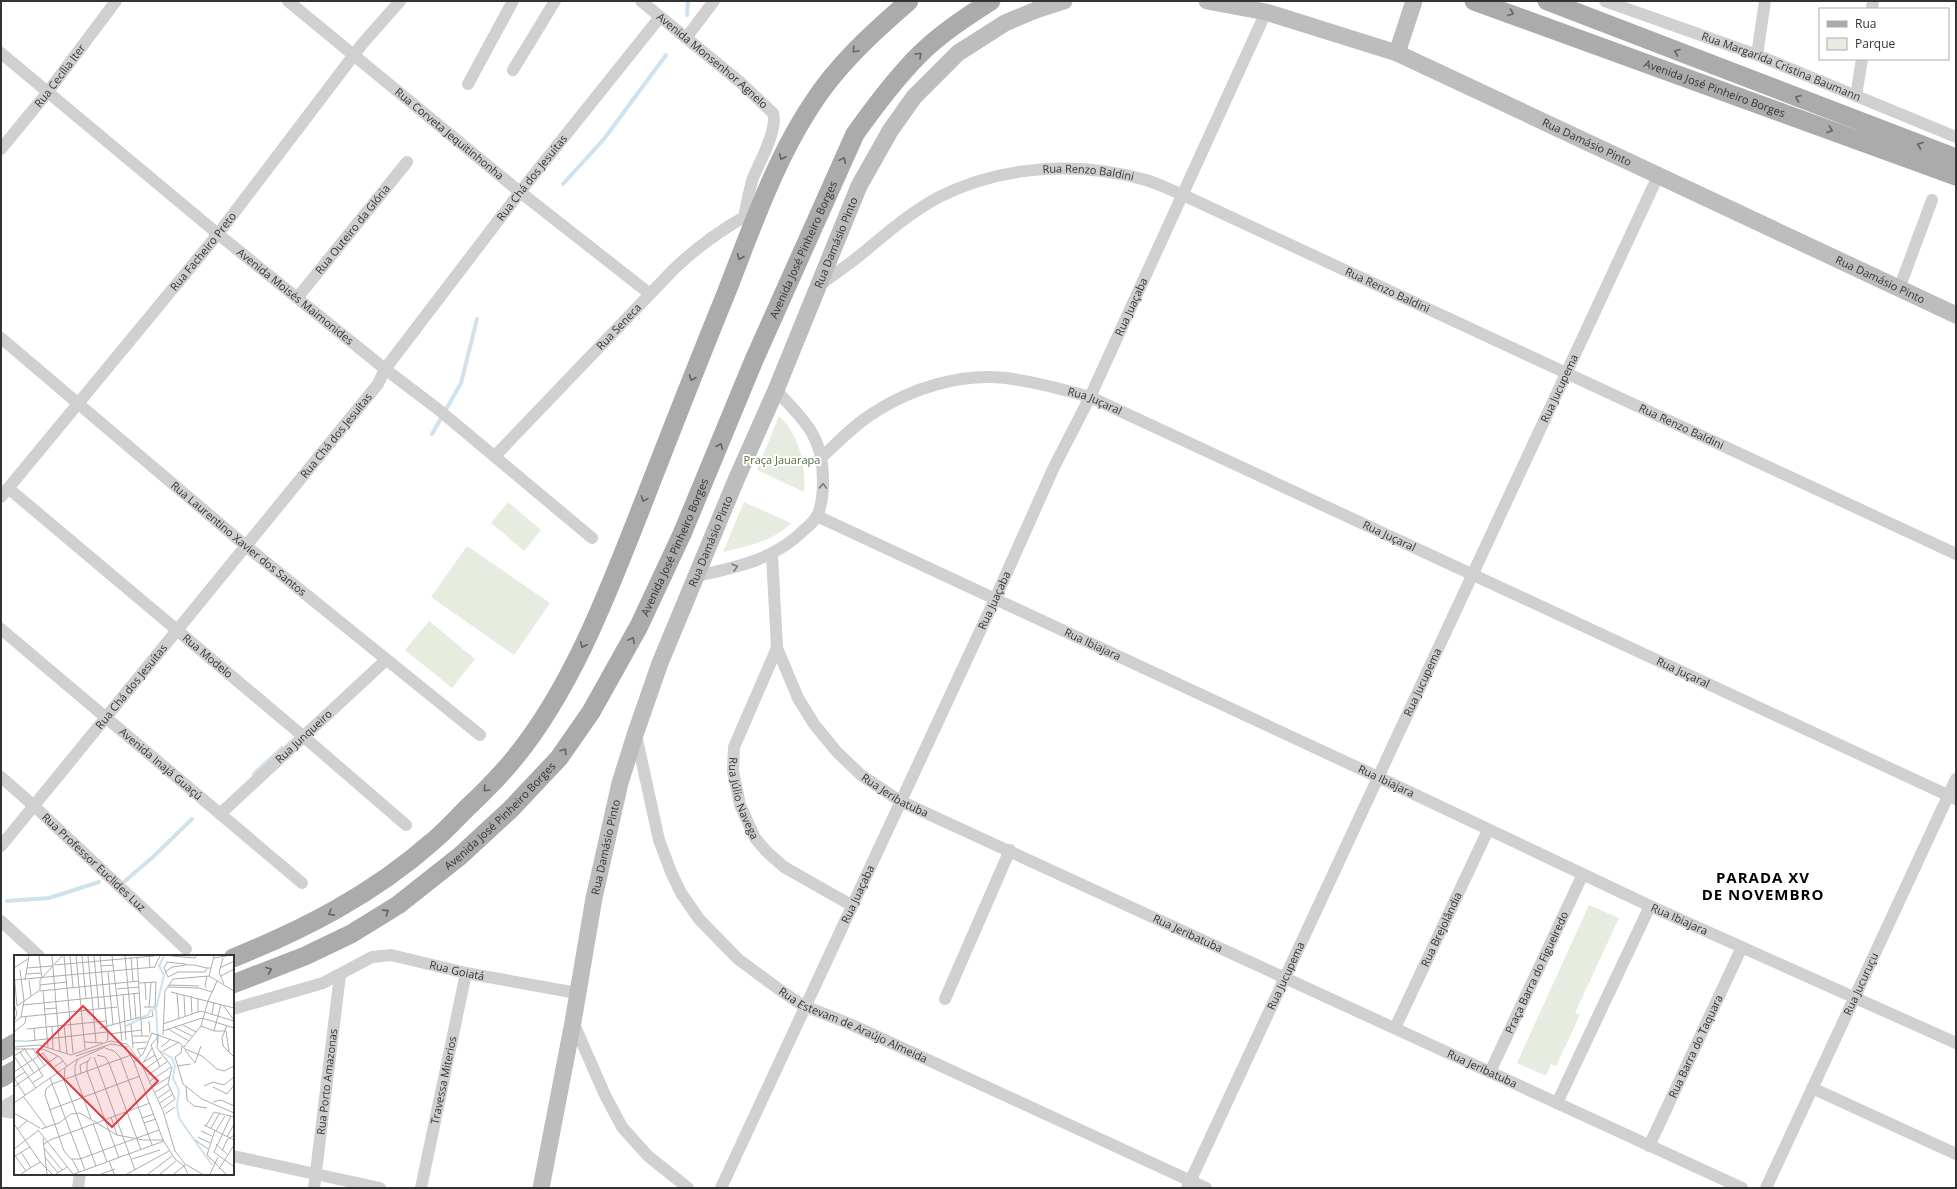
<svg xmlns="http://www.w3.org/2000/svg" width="1957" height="1189" font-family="'Open Sans',sans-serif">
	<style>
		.green { fill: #e6ecdf }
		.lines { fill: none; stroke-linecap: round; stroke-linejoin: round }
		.stream { stroke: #cfe2ee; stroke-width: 4 }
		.street { stroke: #d0d0d0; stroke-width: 12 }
		.secondary { stroke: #bdbdbd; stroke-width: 17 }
		.primary { stroke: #ababab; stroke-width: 19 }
		.oneway { stroke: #636363 }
		.oneway2 { stroke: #7a7a7a }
		.labels { text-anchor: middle; stroke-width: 4; stroke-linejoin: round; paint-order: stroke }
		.street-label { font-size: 11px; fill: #333; stroke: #fff }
		.park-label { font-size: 11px; fill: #56703f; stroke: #fff }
		.district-label { font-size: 15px; font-weight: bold; letter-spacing: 1px; fill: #000; stroke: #fff }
		.inset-river { fill: none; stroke: #cfe2ee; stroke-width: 2 }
		.inset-road { fill: none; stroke: #adadad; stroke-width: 1 }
		.view { fill: #e63946; fill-opacity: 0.15; stroke: #e63946; stroke-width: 2 }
		.inset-edge { fill: none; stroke: #333; stroke-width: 2 }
	</style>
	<rect width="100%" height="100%" fill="#fff"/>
	<path class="green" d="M 779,416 C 799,434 806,465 804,492 L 757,470 Z
		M 508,502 L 541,530 L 524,551 L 491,523 Z
		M 744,502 L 791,523 C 773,542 747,546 723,552 Z
		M 467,546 L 550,603 L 514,655 L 431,597 Z
		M 429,621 L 475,659 L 452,688 L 405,650 Z
		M 1589,905 L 1619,918 L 1575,1013 L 1580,1015 L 1556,1066 L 1551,1064 L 1546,1076 L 1517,1063 Z"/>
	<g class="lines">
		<path class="stream" d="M 687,15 L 688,1
			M 563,184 L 604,139 L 666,55
			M 432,434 L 461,383 L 477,319
			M 254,774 L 282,748
			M 125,881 L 153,857 L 192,819
			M 7,901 L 49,898 L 99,882"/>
		<g class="street">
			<path id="s1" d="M 288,1 L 520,192 L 650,294"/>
			<path id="s2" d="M 641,1 L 740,82 L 773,113 C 778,130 760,161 753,178 C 749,190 747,204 744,217"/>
			<path id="s3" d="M 1605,1 L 1757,55 L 1956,137"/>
			<path d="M 1872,9 L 1873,1"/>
			<path d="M 686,38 L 714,1"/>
			<path id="s4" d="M 1,53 L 218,234 L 385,369 L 439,410 L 592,538"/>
			<path d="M 1757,55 L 1765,1"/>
			<path d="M 513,70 L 555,1"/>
			<path d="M 468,84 L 513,1"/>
			<path d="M 1856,96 L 1862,59"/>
			<path id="s5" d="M 1,149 L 47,93 L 116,1"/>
			<path id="s6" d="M 820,285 C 834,274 850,264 864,252 C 888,232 911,212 939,197 C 1002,165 1079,161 1146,180 C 1159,184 1171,190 1183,195 L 1956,554"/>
			<path d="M 1899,289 L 1932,200"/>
			<path id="s7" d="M 298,297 L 407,162"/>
			<path id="s8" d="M 1,338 L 246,546 L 480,735"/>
			<path id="s9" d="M 495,456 L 674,269 C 696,248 718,232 744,217 L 754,221"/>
			<path id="s10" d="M 821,458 C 838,442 855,424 875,412 C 912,388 961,373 1006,378 C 1035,382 1062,389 1090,397 L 1956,799"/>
			<path id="s11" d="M 8,488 L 304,737 L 406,825"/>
			<path id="s12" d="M 1,497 L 218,234 L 363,43 L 400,1"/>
			<path id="s13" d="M 817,516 L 1378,777 L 1650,906 L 1956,1043"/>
			<path id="s14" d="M 772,555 L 777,648 L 798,698 L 814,724 L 837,752 L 861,775 L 900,801 L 1742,1188"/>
			<path d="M 697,576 C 737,567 774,560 804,530 C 809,526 815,520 818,514 C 822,504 823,492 823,481 C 823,466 821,449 813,435 C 804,418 788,404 776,390"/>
			<path id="s15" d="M 1,629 L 302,883"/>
			<path id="s16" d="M 777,648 L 734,747 L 733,771 L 740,805 L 755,838 L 767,852 L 784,867 L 851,905"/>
			<path id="s17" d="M 636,735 L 659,840 L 671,872 L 681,893 L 699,919 L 738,959 L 780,990 L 802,1005 L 850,1024 L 1206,1188"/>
			<path id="s18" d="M 1,777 L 34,806 L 186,949"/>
			<path id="s19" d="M 220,814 L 386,660"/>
			<path id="s20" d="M 1,846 L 378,384 L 385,369 L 520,192 L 660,17"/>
			<path d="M 1,921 L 39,956"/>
			<path d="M 945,999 L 1010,850"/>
			<path id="s21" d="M 233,1009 L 323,983 L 372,957 L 391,955 L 466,973 L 577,993"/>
			<path d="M 573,1022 L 605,1095 L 622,1127 L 648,1156 L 688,1188"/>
			<path id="s22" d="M 1395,1028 L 1488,830"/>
			<path id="s23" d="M 1490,1072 L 1583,874"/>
			<path d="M 1812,1088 L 1956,1154"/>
			<path d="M 1557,1103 L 1650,906"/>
			<path d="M 1,1108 L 15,1100"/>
			<path d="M 1,1111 L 15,1113"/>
			<path id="s24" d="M 1649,1146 L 1742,947"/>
			<path d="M 233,1156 L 380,1188"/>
			<path d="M 78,1188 L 80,1174"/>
			<path id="s25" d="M 314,1188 L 340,975"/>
			<path id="s26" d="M 421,1188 L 466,973"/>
			<path id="s27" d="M 721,1188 L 995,599 L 1054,467 L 1090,397 L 1266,12"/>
			<path id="s28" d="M 1187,1188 L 1658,176"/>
			<path id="s29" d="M 1766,1188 L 1956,779"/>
		</g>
		<g class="secondary">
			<path id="s30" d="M 1207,1 L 1266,12 L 1397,53 L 1956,315"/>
			<path d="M 1397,53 L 1414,1"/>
			<path id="s31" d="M 541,1188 L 573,1022 L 594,898 L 620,783 L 636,732 L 660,663 L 736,480 L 776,390 L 859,186 L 890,131 L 914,97 L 958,53 L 1005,23 L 1036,10 L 1064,1"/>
		</g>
		<g class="primary">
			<path id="s32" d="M 1474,1 L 1956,176"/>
			<path d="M 1547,1 L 1956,158"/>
			<path d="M 233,958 C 305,929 373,894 432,842 C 444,832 455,820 467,808 C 483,793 499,777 513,760 C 571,690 607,595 640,511 C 668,439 696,367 725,296 C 753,225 778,149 824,87 C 848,55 878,28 909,1"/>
			<path id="s33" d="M 233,984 L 305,956 L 351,934 L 398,905 L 460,856 L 511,809 L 559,758 L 591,712 L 639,626 L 682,534 L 754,360 L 855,134 C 875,106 895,79 919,55 C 940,34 966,17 991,1"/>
			<path d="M 1,1051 L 15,1043"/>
			<path d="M 1,1078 L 15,1070"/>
		</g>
	</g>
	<defs><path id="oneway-chevron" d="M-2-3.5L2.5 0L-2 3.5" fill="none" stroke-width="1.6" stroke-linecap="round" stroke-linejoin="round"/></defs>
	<g class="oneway">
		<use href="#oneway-chevron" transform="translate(1511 13) rotate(20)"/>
		<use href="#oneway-chevron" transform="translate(855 50) rotate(133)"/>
		<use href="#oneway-chevron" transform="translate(1677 52) rotate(-159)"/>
		<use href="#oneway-chevron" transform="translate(919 55) rotate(-45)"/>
		<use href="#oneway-chevron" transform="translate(1798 98) rotate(-159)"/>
		<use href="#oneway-chevron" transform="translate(1830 130) rotate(20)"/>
		<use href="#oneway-chevron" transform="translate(1920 145) rotate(-159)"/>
		<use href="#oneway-chevron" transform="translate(782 157) rotate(115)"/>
		<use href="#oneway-chevron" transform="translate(843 160) rotate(-66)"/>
		<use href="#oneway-chevron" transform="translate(740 257) rotate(112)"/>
		<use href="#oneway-chevron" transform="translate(692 378) rotate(112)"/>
		<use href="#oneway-chevron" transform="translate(720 446) rotate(-67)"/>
		<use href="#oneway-chevron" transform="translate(644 499) rotate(111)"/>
		<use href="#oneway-chevron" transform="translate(632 640) rotate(-62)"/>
		<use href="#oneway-chevron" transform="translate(583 645) rotate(115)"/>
		<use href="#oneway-chevron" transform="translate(564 751) rotate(-56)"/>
		<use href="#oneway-chevron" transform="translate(486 789) rotate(133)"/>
		<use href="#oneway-chevron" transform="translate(386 912) rotate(-33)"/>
		<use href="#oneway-chevron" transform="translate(331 913) rotate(151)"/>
		<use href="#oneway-chevron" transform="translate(269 970) rotate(-21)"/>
	</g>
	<g class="oneway2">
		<use href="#oneway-chevron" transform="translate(823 486) rotate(-88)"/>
		<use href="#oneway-chevron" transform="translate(735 567) rotate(-17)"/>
	</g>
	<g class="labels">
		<g class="street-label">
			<text dy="4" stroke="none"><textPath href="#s2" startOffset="93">Avenida Monsenhor Agnelo</textPath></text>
			<text dy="4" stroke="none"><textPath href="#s3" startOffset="188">Rua Margarida Cristina Baumann</textPath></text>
			<text dy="4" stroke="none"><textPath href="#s5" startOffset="94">Rua Cecília Iter</textPath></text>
			<text dy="4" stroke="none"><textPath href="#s32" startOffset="256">Avenida José Pinheiro Borges</textPath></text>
			<text dy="4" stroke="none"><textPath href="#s1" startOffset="209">Rua Corveta Jequitinhonha</textPath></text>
			<text dy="4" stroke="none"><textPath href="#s30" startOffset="407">Rua Damásio Pinto</textPath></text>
			<text dy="4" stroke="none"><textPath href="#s6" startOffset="302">Rua Renzo Baldini</textPath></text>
			<text dy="4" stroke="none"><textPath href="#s20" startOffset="854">Rua Chá dos Jesuítas</textPath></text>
			<text dy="4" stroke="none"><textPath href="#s7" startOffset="87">Rua Outeiro da Glória</textPath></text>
			<text dy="4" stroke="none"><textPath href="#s31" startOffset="995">Rua Damásio Pinto</textPath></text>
			<text dy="4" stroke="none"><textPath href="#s33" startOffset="967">Avenida José Pinheiro Borges</textPath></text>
			<text dy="4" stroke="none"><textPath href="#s12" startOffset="318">Rua Facheiro Preto</textPath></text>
			<text dy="4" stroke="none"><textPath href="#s30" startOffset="731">Rua Damásio Pinto</textPath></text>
			<text dy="4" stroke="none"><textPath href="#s6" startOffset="626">Rua Renzo Baldini</textPath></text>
			<text dy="4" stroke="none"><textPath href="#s4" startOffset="382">Avenida Moisés Maimonides</textPath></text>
			<text dy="4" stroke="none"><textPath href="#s27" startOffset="972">Rua Juaçaba</textPath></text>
			<text dy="4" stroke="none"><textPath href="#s9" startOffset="179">Rua Seneca</textPath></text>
			<text dy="4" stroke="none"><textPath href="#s28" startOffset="882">Rua Jucupema</textPath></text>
			<text dy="4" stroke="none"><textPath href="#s10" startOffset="301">Rua Juçaral</textPath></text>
			<text dy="4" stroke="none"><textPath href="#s6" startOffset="950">Rua Renzo Baldini</textPath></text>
			<text dy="4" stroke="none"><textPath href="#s20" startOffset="530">Rua Chá dos Jesuítas</textPath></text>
			<text dy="4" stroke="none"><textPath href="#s10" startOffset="625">Rua Juçaral</textPath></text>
			<text dy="4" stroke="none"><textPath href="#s8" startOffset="311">Rua Laurentino Xavier dos Santos</textPath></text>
			<text dy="4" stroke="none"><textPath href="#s31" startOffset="671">Rua Damásio Pinto</textPath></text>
			<text dy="4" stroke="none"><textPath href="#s33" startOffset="643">Avenida José Pinheiro Borges</textPath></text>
			<text dy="4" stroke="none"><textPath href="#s27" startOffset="648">Rua Juaçaba</textPath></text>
			<text dy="4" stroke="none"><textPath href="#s13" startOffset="304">Rua Ibiajara</textPath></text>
			<text dy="4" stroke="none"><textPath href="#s11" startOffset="261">Rua Modelo</textPath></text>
			<text dy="4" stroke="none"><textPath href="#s10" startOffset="949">Rua Juçaral</textPath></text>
			<text dy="4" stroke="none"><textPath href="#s28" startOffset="558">Rua Jucupema</textPath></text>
			<text dy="4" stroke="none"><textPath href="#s20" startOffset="206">Rua Chá dos Jesuítas</textPath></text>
			<text dy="4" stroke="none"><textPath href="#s19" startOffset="114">Rua Junqueiro</textPath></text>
			<text dy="4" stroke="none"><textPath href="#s15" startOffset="209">Avenida Inajá Guaçú</textPath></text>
			<text dy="4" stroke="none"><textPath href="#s13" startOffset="628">Rua Ibiajara</textPath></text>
			<text dy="4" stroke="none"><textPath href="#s14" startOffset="287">Rua Jeribatuba</textPath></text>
			<text dy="4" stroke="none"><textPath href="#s16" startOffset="161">Rua Júlio Navega</textPath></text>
			<text dy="4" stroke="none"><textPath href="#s33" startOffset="319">Avenida José Pinheiro Borges</textPath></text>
			<text dy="4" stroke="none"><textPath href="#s31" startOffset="347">Rua Damásio Pinto</textPath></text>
			<text dy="4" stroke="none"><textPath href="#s18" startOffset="126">Rua Professor Euclides Luz</textPath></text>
			<text dy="4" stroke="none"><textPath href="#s27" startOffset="324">Rua Juaçaba</textPath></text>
			<text dy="4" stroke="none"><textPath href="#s13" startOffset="952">Rua Ibiajara</textPath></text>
			<text dy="4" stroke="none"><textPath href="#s22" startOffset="109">Rua Brejolândia</textPath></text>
			<text dy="4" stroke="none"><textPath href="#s14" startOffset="611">Rua Jeribatuba</textPath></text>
			<text dy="4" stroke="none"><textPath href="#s21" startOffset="236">Rua Goiatá</textPath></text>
			<text dy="4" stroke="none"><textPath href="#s23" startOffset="110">Praça Barra do Figueiredo</textPath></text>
			<text dy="4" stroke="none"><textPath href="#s28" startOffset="234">Rua Jucupema</textPath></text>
			<text dy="4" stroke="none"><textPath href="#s29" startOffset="225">Rua Jucuruçu</textPath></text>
			<text dy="4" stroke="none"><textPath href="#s17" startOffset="386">Rua Estevam de Araújo Almeida</textPath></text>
			<text dy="4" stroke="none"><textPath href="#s24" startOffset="110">Rua Barra do Taquara</textPath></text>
			<text dy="4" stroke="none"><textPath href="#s14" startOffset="935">Rua Jeribatuba</textPath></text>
			<text dy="4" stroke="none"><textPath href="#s26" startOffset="110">Travessa Miterios</textPath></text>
			<text dy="4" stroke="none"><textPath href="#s25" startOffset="107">Rua Porto Amazonas</textPath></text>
		</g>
		<g class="park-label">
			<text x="782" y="464">Praça Jauarapa</text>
		</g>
		<g class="district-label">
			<text x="1763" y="883">PARADA XV<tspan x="1763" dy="17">DE NOVEMBRO</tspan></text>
		</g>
	</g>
	<g transform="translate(14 955)">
		<rect width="220" height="220" fill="#fff"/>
		<path class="inset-river" d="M 128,62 L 134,60 L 136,55 L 142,54M 112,71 L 126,64M 0,86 L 15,86M 144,88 L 142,54 L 150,20 L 145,11 L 150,1M 146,96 L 158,103 L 161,111 L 159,123 L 165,136 L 163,151 L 165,163 L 198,210"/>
		<path class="inset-road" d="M 25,1 L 28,23M 38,1 L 46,96M 50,1 L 59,98M 56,1 L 59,32M 62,1 L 71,94M 68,1 L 72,43M 74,1 L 82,87M 80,1 L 85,54M 86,1 L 94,84 L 92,86M 98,1 L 108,86M 111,1 L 117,64M 135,1 L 136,13M 157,1 L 181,3 L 182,1M 117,2 L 119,26M 123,2 L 128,81M 199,3 L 213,1M 209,3 L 205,17 L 210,29M 41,10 L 140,1M 87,11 L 99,10M 0,13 L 14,4M 13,13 L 38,11M 140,13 L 146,1M 193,13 L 191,17 L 164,17 L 154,22 L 150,13 L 153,7 L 171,9 L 174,10 L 180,10 L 193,13 L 197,13M 206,13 L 220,6M 94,17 L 99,69M 151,17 L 158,12 L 172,10M 0,18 L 3,51M 12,19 L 27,18M 193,21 L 191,31 L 193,33M 195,21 L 220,36M 195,21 L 200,1M 207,21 L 220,14M 0,25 L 141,12M 11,25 L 15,1M 15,25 L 17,41M 125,28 L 142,27 L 141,52 L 130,52M 131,28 L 132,45M 26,30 L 52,27M 155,30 L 185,31M 154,32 L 185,33 L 198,37M 103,34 L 125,32M 26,35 L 26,25 L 48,1M 26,36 L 125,26M 29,36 L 34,92M 157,37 L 220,53M 120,38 L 122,64M 163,38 L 165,64M 109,40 L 112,85M 170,40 L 171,61M 177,41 L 178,59M 184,43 L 184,57M 0,49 L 3,58 L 0,67M 9,50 L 126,38M 209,50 L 220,65M 3,51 L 26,35M 135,52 L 137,27M 30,54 L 43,53M 198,59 L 200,47M 7,62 L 103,52M 127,64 L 139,61 L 138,56M 135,66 L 136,78M 0,68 L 7,62 L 10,46 L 6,15M 117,69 L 119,93M 149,69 L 187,56 L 220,66M 50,70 L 53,98M 169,70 L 182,77M 213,70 L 208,83 L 209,91 L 220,102M 38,71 L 39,94M 187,71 L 200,76 L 212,76M 160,72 L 178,81M 20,73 L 21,85M 86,73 L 127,62M 13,74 L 92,66M 154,74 L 175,86M 149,76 L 188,63 L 220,73M 200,76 L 207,49M 212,76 L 215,97M 0,77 L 11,68 L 12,62M 94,79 L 128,75M 144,79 L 143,93 L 158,112 L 154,129 L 161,144 L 149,153M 149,80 L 151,36 L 159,24 L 195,21M 118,81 L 135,81M 144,82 L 137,90 L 146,112M 15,86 L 93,77M 70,87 L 89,88M 119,88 L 133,87M 168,91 L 167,98 L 161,102 L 169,129 L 188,144 L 220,158M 0,92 L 25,90 L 57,100 L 96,86 L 113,89 L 127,108 L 149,156 L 161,196 L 171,209 L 188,219M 111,92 L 120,107 L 149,185M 147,92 L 157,84M 170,92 L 187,71 L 194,46 L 203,26M 10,93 L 18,105M 18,93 L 31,111M 91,93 L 100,96 L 106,102 L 138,190M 0,94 L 29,94 L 46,102 L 53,111M 171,95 L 181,108 L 187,91M 149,96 L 165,87M 6,97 L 20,118M 29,98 L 43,118M 83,100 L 91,102 L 95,108 L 127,195M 117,100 L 38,129 L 32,134 L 31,140 L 50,196 L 57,204 L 66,204 L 120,184M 0,101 L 22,133M 0,101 L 11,94M 62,101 L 97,89 L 114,92M 127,101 L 123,94 L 131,93M 77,102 L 73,108 L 73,116 L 105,203M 80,102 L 121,215M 64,104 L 61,111 L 61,120 L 77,164M 19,105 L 26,115M 120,107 L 129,99 L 138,78 L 166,88 L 171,94 L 188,101 L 203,114 L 210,116 L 220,111M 130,107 L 141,100M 129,108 L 138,93M 163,111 L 177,109M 39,113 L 49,106M 51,113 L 50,125 L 82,211M 131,114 L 148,102M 0,117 L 29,98M 67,118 L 66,110 L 74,106M 134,120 L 154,106M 0,123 L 11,140M 36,123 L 71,215M 0,124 L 11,117M 136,126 L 157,112M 18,128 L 29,121 L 25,115M 172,131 L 173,145 L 180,151 L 193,153M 190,131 L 199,127 L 210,130 L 220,122M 0,132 L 44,101M 139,132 L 155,122M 199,132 L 213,139 L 220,130M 140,138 L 154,129M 9,141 L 32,172M 144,143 L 157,134M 199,147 L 207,145 L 220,151M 0,148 L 62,105 L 91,92M 146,148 L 159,139M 35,155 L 126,121M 0,158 L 26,173M 151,159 L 161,152M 217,161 L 200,197 L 219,211M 97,162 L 103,180M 128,163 L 140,159M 79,168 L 93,207M 130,168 L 142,164M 0,169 L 27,208 L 38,219M 190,170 L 220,185M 192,171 L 200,157 L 220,162M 197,173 L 205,159M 3,174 L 13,166M 27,174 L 45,168 L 57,159 L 66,158 L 103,180 L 129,185 L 149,185 L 161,204 L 170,211 L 174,219M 201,175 L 193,200 L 212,219M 25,176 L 59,219M 187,176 L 198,181M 202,176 L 211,161M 184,182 L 196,188M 213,182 L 220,169M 29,183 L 33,219M 123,183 L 145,175M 181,185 L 194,194M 202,189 L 213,199M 29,190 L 36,185 L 136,148M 30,193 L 48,215M 0,194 L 25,175M 208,196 L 213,185 L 220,180M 7,197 L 17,213M 0,199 L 12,216M 1,201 L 16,192M 31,202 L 44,218M 58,204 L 65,217M 118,204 L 146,195M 95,206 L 100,219M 205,214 L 220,190M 7,219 L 26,207M 42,219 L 53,212M 60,219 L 150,186M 87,219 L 101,214M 113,219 L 155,196M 134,219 L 158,201M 146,219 L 162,206M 160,219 L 171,210M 196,219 L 204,202"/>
		<path class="view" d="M 69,51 L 144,126 L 98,172 L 23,97 Z"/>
		<rect width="220" height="220" class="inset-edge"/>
	</g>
	<rect width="1957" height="1189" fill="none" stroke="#333333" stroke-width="4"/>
	<rect x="1819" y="8" width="130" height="52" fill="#ffffff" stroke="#adadad"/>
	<rect x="1827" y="21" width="20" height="6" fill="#ababab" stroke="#adadad"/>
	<text x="1855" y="28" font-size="12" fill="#333333">Rua</text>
	<rect x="1827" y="38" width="20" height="12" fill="#e6ecdf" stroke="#adadad"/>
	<text x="1855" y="48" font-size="12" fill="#333333">Parque</text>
</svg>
